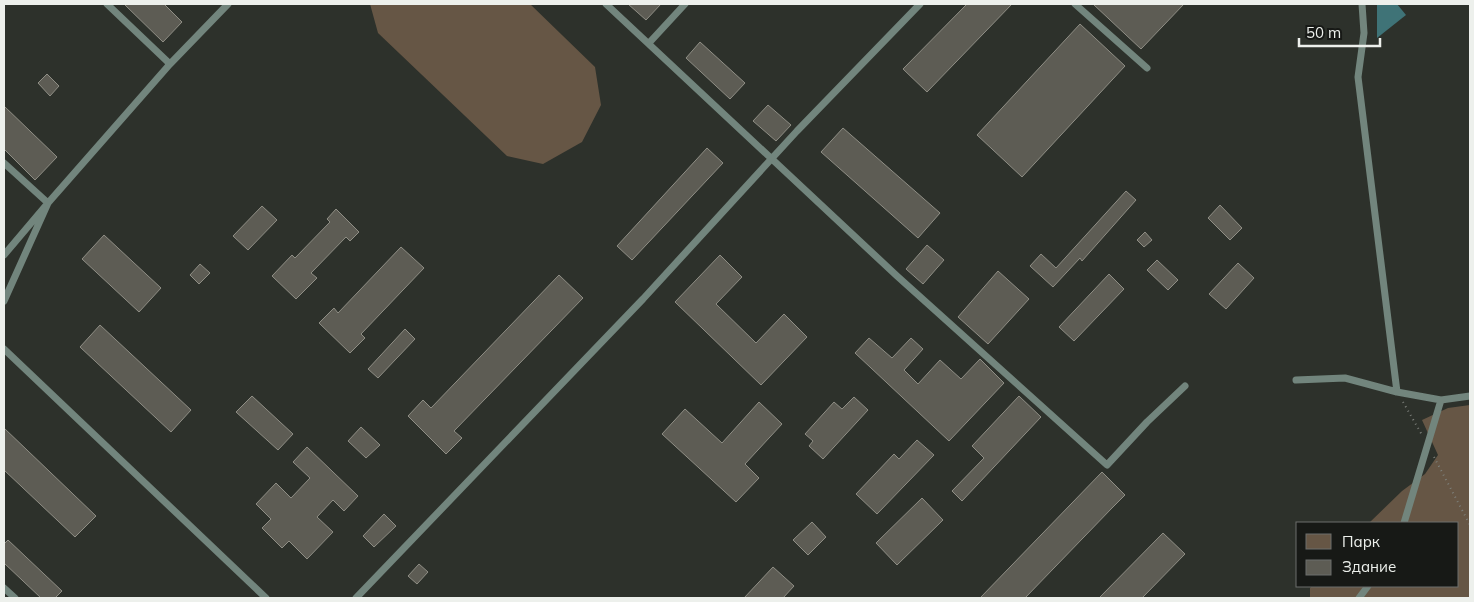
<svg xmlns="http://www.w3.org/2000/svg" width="1474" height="602" font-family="Mulish,sans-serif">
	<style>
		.green { fill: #665645 }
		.water { fill: #3f7377 }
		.building { fill: #5d5c54; stroke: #8f8e85 }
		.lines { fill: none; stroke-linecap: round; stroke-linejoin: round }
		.path { stroke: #7e817c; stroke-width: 2; stroke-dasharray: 1 4; stroke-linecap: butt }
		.service { stroke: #72857d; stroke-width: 7 }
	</style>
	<rect width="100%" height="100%" fill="#2d312b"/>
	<path class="green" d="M 370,4 L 530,4 L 595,67 L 601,105 L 582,142 L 543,164 L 507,156 L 378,33 Z
		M 1470,405 L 1470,598 L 1310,598 L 1310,588 L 1312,586 L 1458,586 L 1458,523 L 1369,523 L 1402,491 L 1425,474 L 1438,455 L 1422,420 L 1448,408 Z"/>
	<path class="water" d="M 1377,4 L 1397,4 L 1406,15 L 1377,38 Z"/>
	<path class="building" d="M 124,4 L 164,4 L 182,22 L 163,42 Z
		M 628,4 L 661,4 L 646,20 Z
		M 967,4 L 1012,4 L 927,92 L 903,69 Z
		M 1093,4 L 1184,4 L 1141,49 Z
		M 1080,24 L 1125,66 L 1022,177 L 977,135 Z
		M 700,42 L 745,83 L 730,99 L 686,58 Z
		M 47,74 L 59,86 L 50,96 L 38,83 Z
		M 768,105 L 791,125 L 776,141 L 753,121 Z
		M 4,106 L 57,157 L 35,180 L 4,149 Z
		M 843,128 L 940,213 L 918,238 L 821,152 Z
		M 707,148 L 723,163 L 632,260 L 617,246 Z
		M 1126,191 L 1136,200 L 1082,261 L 1080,258 L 1053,287 L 1030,266 L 1041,254 L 1056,268 Z
		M 1220,205 L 1242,228 L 1230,240 L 1208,218 Z
		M 262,206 L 277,220 L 248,250 L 233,236 Z
		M 336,209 L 359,232 L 350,241 L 346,237 L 311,273 L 317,278 L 296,299 L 272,276 L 292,255 L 295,258 L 330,222 L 327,219 Z
		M 1145,232 L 1152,240 L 1144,247 L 1137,240 Z
		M 104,235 L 161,288 L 139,312 L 82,259 Z
		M 927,245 L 944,260 L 923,284 L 906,269 Z
		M 401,247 L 424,268 L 361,334 L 365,338 L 350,353 L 319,323 L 334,308 L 338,313 Z
		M 720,255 L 742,277 L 716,304 L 756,343 L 784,314 L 807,337 L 761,385 L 675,302 Z
		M 1157,260 L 1178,280 L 1168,290 L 1147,270 Z
		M 1238,263 L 1254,278 L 1226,309 L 1209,294 Z
		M 200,264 L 210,273 L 199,284 L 190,275 Z
		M 998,271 L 1029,299 L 988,344 L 958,317 Z
		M 1109,274 L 1124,289 L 1074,341 L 1059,327 Z
		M 559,275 L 583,298 L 454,431 L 462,438 L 446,454 L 408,416 L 423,400 L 431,408 Z
		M 100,325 L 191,410 L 171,432 L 80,347 Z
		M 405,329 L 415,339 L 378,378 L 368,369 Z
		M 869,338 L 892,358 L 911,338 L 923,349 L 904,370 L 918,384 L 940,360 L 961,379 L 980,359 L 1004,383 L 949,441 L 855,353 Z
		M 252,396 L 293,434 L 278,450 L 236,412 Z
		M 1019,396 L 1041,417 L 962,501 L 952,491 L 984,458 L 972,446 Z
		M 854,397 L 868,410 L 823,459 L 809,446 L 813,441 L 805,434 L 834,402 L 842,409 Z
		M 759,402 L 782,424 L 745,464 L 759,478 L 736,502 L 662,434 L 685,409 L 722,443 Z
		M 361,427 L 380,445 L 366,458 L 348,441 Z
		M 4,428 L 96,516 L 75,537 L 4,470 Z
		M 917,440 L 934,455 L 877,514 L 856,494 L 894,454 L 899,459 Z
		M 307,447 L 358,496 L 344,511 L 333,500 L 317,517 L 333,532 L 307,559 L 289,541 L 282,548 L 262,528 L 271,519 L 256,504 L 276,483 L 291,498 L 310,478 L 293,462 Z
		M 1102,472 L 1125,495 L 1112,508 L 1025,598 L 980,598 Z
		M 922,498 L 943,520 L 897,565 L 876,543 Z
		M 384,514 L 396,526 L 374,547 L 363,536 Z
		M 812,522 L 826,537 L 808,555 L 793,540 Z
		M 1163,533 L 1185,554 L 1142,598 L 1099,598 Z
		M 8,540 L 62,591 L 55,598 L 41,598 L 4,563 L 4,544 Z
		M 419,564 L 428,572 L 417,584 L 408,576 Z
		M 773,567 L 794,586 L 783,598 L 744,598 Z"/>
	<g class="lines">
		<path class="path" d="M 1403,402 L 1422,435
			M 1434,457 L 1470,525"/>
		<path class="service" d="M 107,4 L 170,64
			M 606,4 L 897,276 L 1107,465 L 1147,422 L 1185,386
			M 1075,4 L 1147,68
			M 1362,4 L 1364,33 L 1358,77 L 1397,392
			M 649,43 L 685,4
			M 4,163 L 48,203 L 4,255
			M 4,301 L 48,203 L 170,64 L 228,4
			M 4,349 L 266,598
			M 1296,380 L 1345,378 L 1397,392 L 1441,400 L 1470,396
			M 1404,523 L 1441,400
			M 4,588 L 15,598
			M 356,598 L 643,299 L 797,131 L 920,4
			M 1359,598 L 1368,586"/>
	</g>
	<rect width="1474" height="602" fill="none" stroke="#edf0ec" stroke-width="10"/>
	<rect x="1296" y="522" width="162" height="65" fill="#171916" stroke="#6d6f6c"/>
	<rect x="1306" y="534" width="25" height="15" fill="#665645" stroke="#6d6f6c"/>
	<text x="1342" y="547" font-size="15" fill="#edf0ec">Парк</text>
	<rect x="1306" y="560" width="25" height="15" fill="#5d5c54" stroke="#6d6f6c"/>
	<text x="1342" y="572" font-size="15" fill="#edf0ec">Здание</text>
	<path d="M1299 38v8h81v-8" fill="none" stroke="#edf0ec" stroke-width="2.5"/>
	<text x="1306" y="38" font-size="15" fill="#edf0ec" stroke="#171916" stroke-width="4" paint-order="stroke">50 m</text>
</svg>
